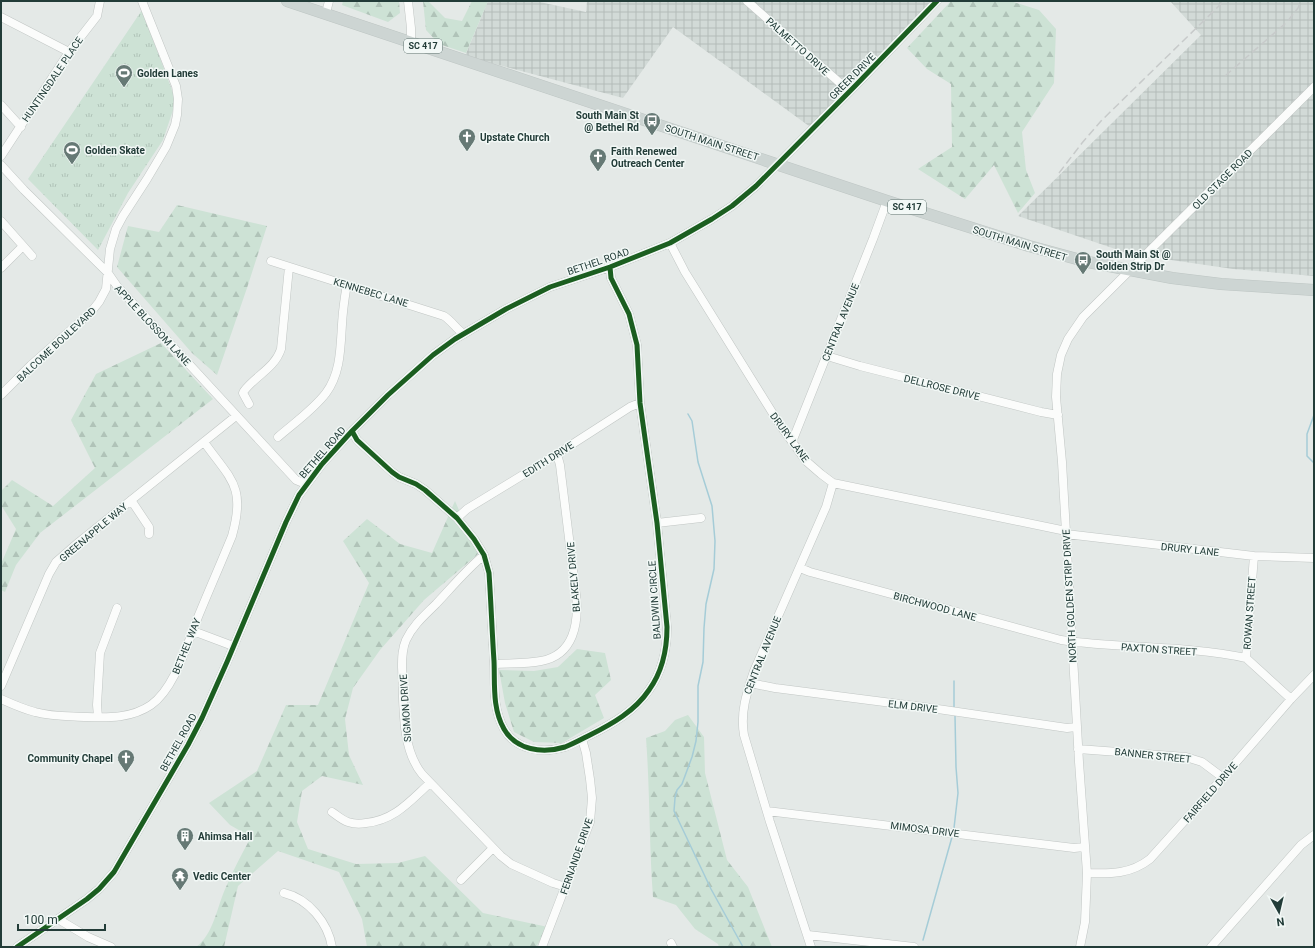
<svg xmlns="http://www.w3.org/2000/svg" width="1315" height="948" font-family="Roboto,sans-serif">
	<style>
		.industrial { fill: url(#industrial-grid) }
		.grass { fill: url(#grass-tufts) }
		.forest { fill: url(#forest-firs) }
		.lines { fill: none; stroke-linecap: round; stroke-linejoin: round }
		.stream { stroke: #a5ccd7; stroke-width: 1.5 }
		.minor-casing { stroke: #c1c6c4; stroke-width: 9 }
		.major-casing { stroke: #bdc5c3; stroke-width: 12 }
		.minor { stroke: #fbfcfb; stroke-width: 8 }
		.major { stroke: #cdd5d3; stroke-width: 11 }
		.rail { stroke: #c7caca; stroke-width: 1.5; stroke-dasharray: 8 4; stroke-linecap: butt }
		.cycleway-casing { stroke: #f2f8f6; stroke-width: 8 }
		.cycleway { stroke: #1b5e20; stroke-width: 5 }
		.labels { text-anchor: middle; stroke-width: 3; stroke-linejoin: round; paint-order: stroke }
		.shield { fill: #f2f8f6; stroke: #607471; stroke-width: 1 }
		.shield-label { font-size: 9px; font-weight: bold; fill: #223c38 }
		.street-label { font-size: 10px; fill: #223c38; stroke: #f2f8f6 }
		.poi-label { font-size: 10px; font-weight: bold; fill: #223c38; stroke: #f2f8f6; text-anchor: start }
	</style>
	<defs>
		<pattern id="industrial-grid" width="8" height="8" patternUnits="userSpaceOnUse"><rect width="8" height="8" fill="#d2dad7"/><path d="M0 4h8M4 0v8" fill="none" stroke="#b4bcb9"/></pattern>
		<pattern id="grass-tufts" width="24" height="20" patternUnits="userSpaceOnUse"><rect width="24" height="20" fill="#cde2d5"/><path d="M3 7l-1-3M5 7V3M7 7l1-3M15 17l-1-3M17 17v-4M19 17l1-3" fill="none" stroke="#b0c3b8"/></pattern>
		<pattern id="forest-firs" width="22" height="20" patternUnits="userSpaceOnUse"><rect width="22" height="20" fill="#cde2d5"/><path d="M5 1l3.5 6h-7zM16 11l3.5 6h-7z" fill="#b0c3b8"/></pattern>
	</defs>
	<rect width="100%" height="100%" fill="#e4e9e7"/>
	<path class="industrial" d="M 488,1 L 535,1 L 586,12 L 587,1 L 937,1 L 813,129 L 673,27 L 623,98 L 465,56 Z
		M 1170,1 L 1314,1 L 1314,276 L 1233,269 L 1130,254 L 1018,216 L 1201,35 Z"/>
	<path class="grass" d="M 142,10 L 176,101 L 163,140 L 128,193 L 98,250 L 28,179 Z"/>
	<path class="forest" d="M 343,1 L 399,1 L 400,13 L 388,22 L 342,5 Z
		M 423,1 L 428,1 L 445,18 L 462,21 L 472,1 L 488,1 L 466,53 L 439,44 L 426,30 Z
		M 951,1 L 1010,1 L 1039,10 L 1056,29 L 1054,83 L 1022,132 L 1026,170 L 1035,193 L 1018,213 L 994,165 L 965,199 L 918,169 L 952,147 L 951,84 L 927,69 L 907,48 Z
		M 177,205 L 267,226 L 247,288 L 217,375 L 192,353 L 117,267 L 128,226 L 159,232 Z
		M 161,343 L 213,399 L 40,533 L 16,565 L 5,592 L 1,590 L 1,564 L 16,529 L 1,505 L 1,491 L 12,480 L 53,506 L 95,468 L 71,420 L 96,374 Z
		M 455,501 L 478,554 L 424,600 L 380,650 L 353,688 L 345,719 L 349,755 L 363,785 L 322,776 L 302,791 L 297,822 L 308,849 L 356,864 L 398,863 L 425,856 L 483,913 L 548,927 L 536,947 L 367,947 L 362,919 L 339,872 L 278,851 L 238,886 L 224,947 L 196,947 C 214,934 217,906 226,887 C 233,870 242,854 251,837 L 230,825 L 209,803 L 257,771 L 286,705 L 318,705 L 369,583 L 343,541 L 367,519 L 400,544 L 432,553 Z
		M 577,649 L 605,653 L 611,680 L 595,695 L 604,718 L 562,743 L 534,742 L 514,732 L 505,703 L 499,670 L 534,671 L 558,667 Z
		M 688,715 L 704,737 L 705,773 L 727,860 L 748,887 L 772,947 L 719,947 L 718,944 L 695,929 L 676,905 L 653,897 C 649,844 650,791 646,738 L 665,731 L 675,720 Z"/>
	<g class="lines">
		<path class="stream" d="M 688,414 L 692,421 L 698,462 L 712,506 L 715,541 L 714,569 L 706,604 L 704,628 L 703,662 L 698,686 L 698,722 L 696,741 L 692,757 L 682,784 L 677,790 L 675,798 L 674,811 L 711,889 L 743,947
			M 1314,415 L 1307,434 L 1307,456 L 1314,463
			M 954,681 L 954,707
			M 954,828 L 958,793 L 956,767 L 955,716
			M 923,940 L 952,837"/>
		<defs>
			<path id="minor" d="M 408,1 L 411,28 L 411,42
				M 747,1 L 849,91
				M 326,13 L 329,1
				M 1,17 L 69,52
				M 1,105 L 21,127
				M 1,156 L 69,52 L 97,16 L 100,1
				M 1,165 L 24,190 L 108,273 L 117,286 L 296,480 L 306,484
				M 1,221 L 32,256
				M 670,243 L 685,272 L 780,425 L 806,461 L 821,474 L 833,483 L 1066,531
				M 271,261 L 444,316 C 452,321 456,329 464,334
				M 1,268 L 23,246
				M 827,356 L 860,366 L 1041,412 L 1058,415
				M 1,395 L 31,365 L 91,312 L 99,302 L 106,289 L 110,249 L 116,229 L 123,216 L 147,179 L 166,147 L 175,125 L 177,115 L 178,99 L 176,86 L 142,1
				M 249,404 L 243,393 L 244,391 C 255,376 275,368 281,349 L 289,267
				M 352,431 L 357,440 L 392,472 L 399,477 L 416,484 L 425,490 L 457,518 L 474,539 L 484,555 L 489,573 C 491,602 492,631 494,661 C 495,683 492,708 504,729 C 516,750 542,754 565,747 C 573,744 582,739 590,735 C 612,724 635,711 649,690 C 662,672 667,650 667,627 L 657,523 L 640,403 L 637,345 L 629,314 L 611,278 L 610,267
				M 278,437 C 294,423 313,410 326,393 C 343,370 340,340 343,312 C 344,303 345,294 347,285
				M 792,442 L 873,239 L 887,201
				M 131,500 L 149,527 L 149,534
				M 457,518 L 467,509 L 557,454 L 630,407 L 640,403
				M 657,523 L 701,518
				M 1066,534 L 1254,556 L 1314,558
				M 484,555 C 466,570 452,587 436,604 C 425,615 413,625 406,640 C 402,649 402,658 402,667 C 404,701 400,747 422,774 L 501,856 L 511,864 L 553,883 L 566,887
				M 1254,556 L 1246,658 L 1291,699
				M 800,568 L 810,572 L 1061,640 C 1122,649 1185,645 1246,658
				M 193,631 L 233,646
				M 494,664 C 509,663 526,664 541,661 C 574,655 579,623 576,595 L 560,465 L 557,454
				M 750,683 L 775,688 L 931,708 L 1067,728 L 1076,727
				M 1,686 L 49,574 L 56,562 L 79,542 L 236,416
				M 1,699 C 12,704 23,709 35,712 C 52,717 70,716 87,717 C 109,718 132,718 151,705 C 175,688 187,644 198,617 C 209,590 221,563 232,536 C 246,486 231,480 204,442
				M 98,717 L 97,705 L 100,653 L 117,608
				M 1078,749 L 1186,757 L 1202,762 L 1222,777
				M 767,811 L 1074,848 L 1084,847
				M 332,812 C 338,816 342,820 348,822 C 354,824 360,824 366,823 C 395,820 410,801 430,783
				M 1087,873 C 1111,874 1131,874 1150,859 L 1205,798 L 1291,699 L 1314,675
				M 461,880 L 493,848
				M 284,893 C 309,899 328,923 332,947
				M 58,919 L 88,937 L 111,947
				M 808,935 L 914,947
				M 671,943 L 673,947
				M 17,947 L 87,899 L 99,889 L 114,872 L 188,745 L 202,718 L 227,662 L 286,522 L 299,495 L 322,464 L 352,431 L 388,395 L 433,355 L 455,339 L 506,309 L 550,287 L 610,267 L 670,243 L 712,219 L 732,206 L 756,186 L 856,85 L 937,1
				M 542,947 L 590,822 L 592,798 L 590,779 L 586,753 L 582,739
				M 811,947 L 770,822 L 744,735 C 740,712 747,692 754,671 L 826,507 L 833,483
				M 1080,947 L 1085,922 L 1087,873 L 1079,762 L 1062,462 L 1056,397 L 1057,374 L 1061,355 L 1068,339 L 1083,317 L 1314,87
				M 1211,947 L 1301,845 L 1314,835"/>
			<path id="major" d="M 287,1 L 887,201 L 1029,246 L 1088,262 L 1172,278 L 1221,284 L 1314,290"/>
		</defs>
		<use href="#minor" class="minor-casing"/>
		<use href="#major" class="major-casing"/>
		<use href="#minor" class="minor"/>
		<use href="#major" class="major"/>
		<path class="rail" d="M 1225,76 L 1287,22 L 1298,8 L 1301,1
			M 1059,173 L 1082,143 L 1101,121 L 1224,1"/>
		<defs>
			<path id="cycleway" d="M 352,431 L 357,440 L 392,472 L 399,477 L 416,484 L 425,490 L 457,518 L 474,539 L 484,555 L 489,573 C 491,602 492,631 494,661 C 495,683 492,708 504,729 C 516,750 542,754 565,747 C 573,744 582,739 590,735 C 612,724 635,711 649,690 C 662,672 667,650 667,627 L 657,523 L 640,403 L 637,345 L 629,314 L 611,278 L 610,267
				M 17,947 L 87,899 L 99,889 L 114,872 L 188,745 L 202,718 L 227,662 L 286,522 L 299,495 L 322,464 L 352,431 L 388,395 L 433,355 L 455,339 L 506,309 L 550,287 L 610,267 L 670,243 L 712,219 L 732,206 L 756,186 L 856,85 L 937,1"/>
		</defs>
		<use href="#cycleway" class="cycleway-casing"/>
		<use href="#cycleway" class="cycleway"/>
	</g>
	<defs>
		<symbol id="stadium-pin" viewBox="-11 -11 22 30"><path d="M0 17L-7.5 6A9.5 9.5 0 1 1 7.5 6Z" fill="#667975" stroke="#f2f8f6"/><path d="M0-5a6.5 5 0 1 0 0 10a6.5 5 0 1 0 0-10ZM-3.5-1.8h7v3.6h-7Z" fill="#fff"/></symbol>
		<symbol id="bus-pin" viewBox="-11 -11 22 30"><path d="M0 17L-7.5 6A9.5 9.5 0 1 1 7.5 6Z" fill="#667975" stroke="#f2f8f6"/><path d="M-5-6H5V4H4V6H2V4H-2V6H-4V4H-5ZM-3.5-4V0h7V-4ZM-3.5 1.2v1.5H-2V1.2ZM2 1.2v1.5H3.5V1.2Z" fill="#fff"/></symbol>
		<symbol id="church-pin" viewBox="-11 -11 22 30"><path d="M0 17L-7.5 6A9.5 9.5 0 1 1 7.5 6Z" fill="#667975" stroke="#f2f8f6"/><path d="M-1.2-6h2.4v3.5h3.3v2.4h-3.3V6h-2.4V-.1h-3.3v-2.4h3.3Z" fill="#fff"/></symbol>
		<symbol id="building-pin" viewBox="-11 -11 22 30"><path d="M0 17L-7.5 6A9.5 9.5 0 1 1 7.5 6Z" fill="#667975" stroke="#f2f8f6"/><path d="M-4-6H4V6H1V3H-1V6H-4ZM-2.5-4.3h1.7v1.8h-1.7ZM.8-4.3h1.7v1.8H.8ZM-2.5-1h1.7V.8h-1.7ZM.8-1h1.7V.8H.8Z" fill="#fff"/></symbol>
		<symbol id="temple-pin" viewBox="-11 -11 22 30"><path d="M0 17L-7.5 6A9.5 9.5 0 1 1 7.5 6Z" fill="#667975" stroke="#f2f8f6"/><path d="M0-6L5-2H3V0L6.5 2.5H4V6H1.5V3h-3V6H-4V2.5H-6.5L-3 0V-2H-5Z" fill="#fff"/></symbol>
	</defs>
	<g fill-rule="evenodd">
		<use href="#stadium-pin" x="114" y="63" width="20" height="27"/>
		<use href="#bus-pin" x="642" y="111" width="20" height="27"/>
		<use href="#church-pin" x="457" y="127" width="20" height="27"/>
		<use href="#stadium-pin" x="62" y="140" width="20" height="27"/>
		<use href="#church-pin" x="588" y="147" width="20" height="27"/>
		<use href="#bus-pin" x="1073" y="250" width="20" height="27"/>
		<use href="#church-pin" x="116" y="748" width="20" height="27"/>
		<use href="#building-pin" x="175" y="826" width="20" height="27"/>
		<use href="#temple-pin" x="170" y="866" width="20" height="27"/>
	</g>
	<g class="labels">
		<g class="shield">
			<rect x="404" y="39" width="38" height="14" rx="3"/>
			<rect x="888" y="200" width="38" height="14" rx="3"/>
		</g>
		<g class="shield-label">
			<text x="423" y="49">SC 417</text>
			<text x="907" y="210">SC 417</text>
		</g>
		<g class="street-label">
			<text transform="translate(798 46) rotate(42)" y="4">PALMETTO DRIVE</text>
			<text transform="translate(852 76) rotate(-45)" y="4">GREER DRIVE</text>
			<text transform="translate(52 79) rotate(-56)" y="4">HUNTINGDALE PLACE</text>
			<text transform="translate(712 142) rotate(18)" y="4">SOUTH MAIN STREET</text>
			<text transform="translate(1222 179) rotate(-45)" y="4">OLD STAGE ROAD</text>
			<text transform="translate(1020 243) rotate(17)" y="4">SOUTH MAIN STREET</text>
			<text transform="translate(598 261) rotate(-19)" y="4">BETHEL ROAD</text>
			<text transform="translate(371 292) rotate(17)" y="4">KENNEBEC LANE</text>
			<text transform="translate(840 322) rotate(-68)" y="4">CENTRAL AVENUE</text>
			<text transform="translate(153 325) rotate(47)" y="4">APPLE BLOSSOM LANE</text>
			<text transform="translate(56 344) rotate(-43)" y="4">BALCOME BOULEVARD</text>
			<text transform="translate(942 387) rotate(14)" y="4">DELLROSE DRIVE</text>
			<text transform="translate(790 437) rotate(54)" y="4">DRURY LANE</text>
			<text transform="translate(322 452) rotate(-49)" y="4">BETHEL ROAD</text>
			<text transform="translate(548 459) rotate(-32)" y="4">EDITH DRIVE</text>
			<text transform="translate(93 532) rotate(-40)" y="4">GREENAPPLE WAY</text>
			<text transform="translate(1190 549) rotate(6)" y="4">DRURY LANE</text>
			<text transform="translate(573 577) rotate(-95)" y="4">BLAKELY DRIVE</text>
			<text transform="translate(1069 596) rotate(-93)" y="4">NORTH GOLDEN STRIP DRIVE</text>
			<text transform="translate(654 600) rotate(-94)" y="4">BALDWIN CIRCLE</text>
			<text transform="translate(935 606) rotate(15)" y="4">BIRCHWOOD LANE</text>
			<text transform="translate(1249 613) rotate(-86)" y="4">ROWAN STREET</text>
			<text transform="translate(186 646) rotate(-68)" y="4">BETHEL WAY</text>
			<text transform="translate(1159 649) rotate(4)" y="4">PAXTON STREET</text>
			<text transform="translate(762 655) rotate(-68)" y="4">CENTRAL AVENUE</text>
			<text transform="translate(913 706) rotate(7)" y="4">ELM DRIVE</text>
			<text transform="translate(405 708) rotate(-94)" y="4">SIGMON DRIVE</text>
			<text transform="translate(178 742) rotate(-61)" y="4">BETHEL ROAD</text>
			<text transform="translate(1153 755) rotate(6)" y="4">BANNER STREET</text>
			<text transform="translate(1210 792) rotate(-49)" y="4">FAIRFIELD DRIVE</text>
			<text transform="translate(925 829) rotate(7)" y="4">MIMOSA DRIVE</text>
			<text transform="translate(576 856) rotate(-71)" y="4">FERNANDE DRIVE</text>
		</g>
		<g class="poi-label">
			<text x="137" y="77">Golden Lanes</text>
			<text x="639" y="119" text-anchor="end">South Main St<tspan x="639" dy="12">@ Bethel Rd</tspan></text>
			<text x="480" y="141">Upstate Church</text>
			<text x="85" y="154">Golden Skate</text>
			<text x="611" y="155">Faith Renewed<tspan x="611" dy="12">Outreach Center</tspan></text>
			<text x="1096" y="258">South Main St @<tspan x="1096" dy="12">Golden Strip Dr</tspan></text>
			<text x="113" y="762" text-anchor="end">Community Chapel</text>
			<text x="198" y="840">Ahimsa Hall</text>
			<text x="193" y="880">Vedic Center</text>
		</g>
	</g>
	<rect width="1315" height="948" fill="none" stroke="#223c38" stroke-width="4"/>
	<g transform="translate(1279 912) rotate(172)" stroke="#f2f8f6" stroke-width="3" paint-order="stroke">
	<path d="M0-3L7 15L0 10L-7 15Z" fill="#223c38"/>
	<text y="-6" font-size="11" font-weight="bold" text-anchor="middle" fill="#223c38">N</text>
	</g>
	<path d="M18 924v6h87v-6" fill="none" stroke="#223c38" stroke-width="2"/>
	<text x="24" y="924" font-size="12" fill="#223c38" stroke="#f2f8f6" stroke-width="3" paint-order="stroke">100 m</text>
</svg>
